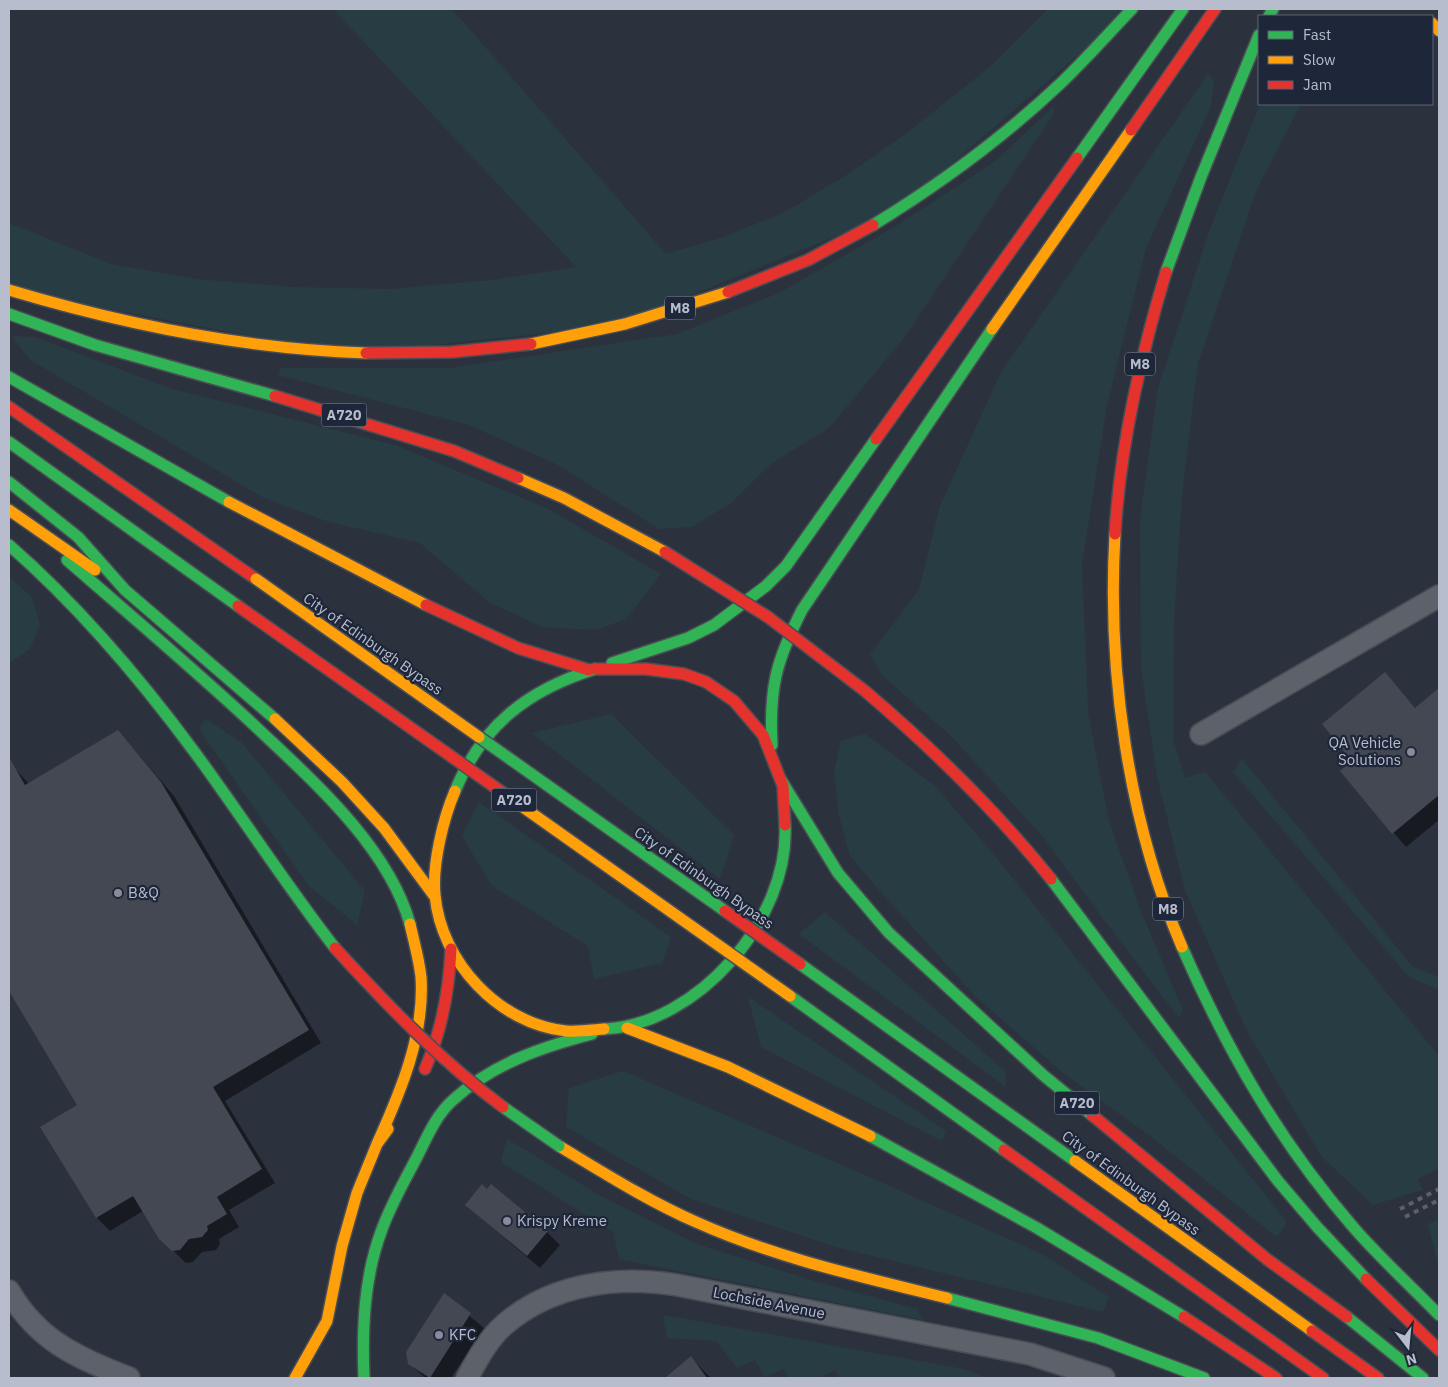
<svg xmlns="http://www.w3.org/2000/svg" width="1448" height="1387" font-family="'IBM Plex Sans',sans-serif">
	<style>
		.green { fill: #283c44 }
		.shadow { fill: #0007 }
		.building { fill: #444852 }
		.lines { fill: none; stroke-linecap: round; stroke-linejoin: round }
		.street-casing { stroke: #494d55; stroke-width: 24 }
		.fast-casing { stroke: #494d55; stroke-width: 14 }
		.slow-casing { stroke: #494d55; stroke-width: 14 }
		.jam-casing { stroke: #494d55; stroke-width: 14 }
		.street { stroke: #5d616a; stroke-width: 21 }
		.fast { stroke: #30b455; stroke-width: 11 }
		.slow { stroke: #ff9f0a; stroke-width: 11 }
		.jam { stroke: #e5322d; stroke-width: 11 }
		.rail { stroke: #5b5f68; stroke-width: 4; stroke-dasharray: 5 5; stroke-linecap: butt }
		.fast-bridge-casing { stroke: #4a4e59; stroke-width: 14; stroke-linecap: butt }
		.slow-bridge-casing { stroke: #4a4e59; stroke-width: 14; stroke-linecap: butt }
		.jam-bridge-casing { stroke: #4a4e59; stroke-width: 14; stroke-linecap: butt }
		.fast-bridge { stroke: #30b455; stroke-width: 11 }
		.slow-bridge { stroke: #ff9f0a; stroke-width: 11 }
		.jam-bridge { stroke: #e5322d; stroke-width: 11 }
		.poi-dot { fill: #868c9b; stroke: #1e2639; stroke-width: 2 }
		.labels { text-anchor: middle; stroke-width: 4.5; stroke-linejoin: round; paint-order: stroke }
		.shield { fill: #1e2639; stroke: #8990a1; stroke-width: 1 }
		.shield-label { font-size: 14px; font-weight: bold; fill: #b7bdcd }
		.street-label { font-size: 15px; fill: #b7bdcd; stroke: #1e2639 }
		.poi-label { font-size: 15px; fill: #b7bdcd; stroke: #1e2639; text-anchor: start }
	</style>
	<rect width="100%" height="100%" fill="#2c323d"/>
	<path class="green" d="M 333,9 L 452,9 L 666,254 L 724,237 L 785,212 L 845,176 L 903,136 L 991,66 L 1048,9 L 1132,9 L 895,212 L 616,326 L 345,354 L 9,290 L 9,223 L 111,264 L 195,279 L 292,287 L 390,289 L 493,280 L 576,267 Z
		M 1208,74 L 1214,81 L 1211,106 L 1146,248 L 1107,405 L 1082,564 L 1088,713 L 1109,821 L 1140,909 L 1183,1010 L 1179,1018 L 1104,920 L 1045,839 L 952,737 L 882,675 L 870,655 L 919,590 L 940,506 L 1000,374 Z
		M 1260,104 L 1301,104 L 1256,191 L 1198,363 L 1182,494 L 1174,620 L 1173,739 L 1185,778 L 1205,772 L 1439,1056 L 1439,1168 L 1418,1179 L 1422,1190 L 1373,1205 L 1322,1157 L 1246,1029 L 1185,890 L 1157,776 L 1141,667 L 1140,520 L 1158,388 L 1210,229 Z
		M 1053,107 L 1054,113 L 904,338 L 830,427 L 771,464 L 731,503 L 692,527 L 659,529 L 558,465 L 469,425 L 278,375 L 280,368 L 450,368 L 677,334 L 781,292 L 899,224 L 994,162 Z
		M 12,336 L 35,337 L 172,389 L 395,445 L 546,508 L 661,574 L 626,619 L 596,630 L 542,627 L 489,602 L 420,543 L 326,521 L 264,498 L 29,359 Z
		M 9,577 L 32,597 L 40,625 L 30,649 L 9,663 Z
		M 611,714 L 734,835 L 720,879 L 532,733 Z
		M 206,719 L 241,742 L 365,891 L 357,925 L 308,885 L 199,729 Z
		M 865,734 L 935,786 L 990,850 L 1287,1222 L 1277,1237 L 1150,1136 L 1062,1072 L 976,997 L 880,891 L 850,856 L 839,815 L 834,772 L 841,741 Z
		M 1242,759 L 1413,967 L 1439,977 L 1439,990 L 1409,977 L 1233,772 Z
		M 479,802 L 671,937 L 662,963 L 594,979 L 588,946 L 491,885 L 462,836 Z
		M 825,912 L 1005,1071 L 1006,1087 L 799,934 Z
		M 748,997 L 946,1131 L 942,1141 L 761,1047 Z
		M 623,1071 L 856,1171 L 1042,1254 L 1109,1297 L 1103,1312 L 836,1247 L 691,1199 L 566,1127 L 569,1088 Z
		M 507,1139 L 601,1196 L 697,1244 L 814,1281 L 917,1309 L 923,1320 L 619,1259 L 613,1232 L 501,1162 Z
		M 1439,1219 L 1439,1268 L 1428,1224 Z
		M 663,1315 L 964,1369 L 987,1378 L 838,1378 L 835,1370 L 819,1378 L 789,1378 L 783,1369 L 765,1377 L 755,1360 L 737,1368 L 716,1341 L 667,1338 Z"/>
	<path class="shadow" d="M 1385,674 L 1416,709 L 1439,690 L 1439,820 L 1406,847 L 1341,772 L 1354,761 Z
		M 118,731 L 174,796 L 321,1043 L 225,1101 L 275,1183 L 229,1210 L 239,1227 L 219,1239 L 220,1244 L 216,1250 L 202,1252 L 193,1262 L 186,1263 L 160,1238 L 143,1211 L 110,1231 L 97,1218 L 42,1127 L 79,1105 L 9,989 L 9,768 L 12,765 L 29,784 Z
		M 466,1205 L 547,1232 L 560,1245 L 540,1268 Z
		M 444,1295 L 484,1328 L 451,1378 L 425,1378 L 409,1363 Z
		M 691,1358 L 711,1378 L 667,1378 Z"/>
	<path class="building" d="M 1385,672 L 1415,708 L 1439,688 L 1439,795 L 1392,834 L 1340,771 L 1352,761 L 1322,724 Z
		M 118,730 L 161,782 L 309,1030 L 213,1087 L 262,1169 L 217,1197 L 227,1214 L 207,1226 L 208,1230 L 202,1237 L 189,1239 L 180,1250 L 172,1251 L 159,1239 L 133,1196 L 96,1218 L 40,1127 L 77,1105 L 9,991 L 9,757 L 25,785 Z
		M 482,1184 L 487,1189 L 491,1184 L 548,1231 L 527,1256 L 465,1205 Z
		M 444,1293 L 471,1313 L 430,1378 L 408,1364 L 406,1352 Z
		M 691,1356 L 707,1378 L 665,1378 Z"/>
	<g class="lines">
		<defs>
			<path id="street" d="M 1201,734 L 1439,596
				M 9,1291 C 39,1342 77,1357 129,1378
				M 467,1378 C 477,1360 488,1339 504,1325 C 551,1284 617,1275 677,1285 L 1030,1354 L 1104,1378"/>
			<path id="fast" d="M 1269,16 L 1273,9
				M 1077,158 L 1183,9
				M 873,225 C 940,184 1004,137 1061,83 C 1086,59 1108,34 1132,9
				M 1166,272 L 1201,177 L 1259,35
				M 9,314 L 95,345 L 275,396
				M 9,377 L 229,502
				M 9,442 L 238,606
				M 9,482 L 78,537 L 125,590 L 275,719
				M 9,545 C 80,607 140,678 196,754 C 243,818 286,885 335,948
				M 67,560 C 130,615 194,669 255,726 C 312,780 388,846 410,924
				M 612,663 L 688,638 L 714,625 L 766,586 L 786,566 L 876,439
				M 772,745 C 769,688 776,661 802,610 L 992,329
				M 781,780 L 838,873 L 889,933 L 1043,1075 L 1092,1115
				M 455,791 C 482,725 528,690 595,669
				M 1051,879 L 1278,1181 L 1318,1228 L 1366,1279
				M 1182,947 C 1228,1052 1279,1141 1354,1228 C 1381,1259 1411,1286 1439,1315
				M 800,964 L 1075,1161
				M 790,996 L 1004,1150
				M 604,1029 C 698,1025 790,918 785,825
				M 870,1136 L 1037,1228 L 1184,1317
				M 947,1298 L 1098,1338 L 1204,1378
				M 1347,1317 L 1423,1378
				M 364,1378 C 362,1329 364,1278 381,1232 C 390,1206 404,1182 417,1157 C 427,1137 436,1115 453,1100 C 492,1064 542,1047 592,1034"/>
			<path id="slow" d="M 1432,23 L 1439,31
				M 9,290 C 126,325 243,349 366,353
				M 992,329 L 1131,130
				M 531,344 L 625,324 L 728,292
				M 518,478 L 564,498 L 665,552
				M 229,502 L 426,605
				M 9,510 L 95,570
				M 1115,534 C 1107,671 1128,821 1182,947
				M 275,719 L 342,782 L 384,828 L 435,897
				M 455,791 C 443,819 432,865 435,895 C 441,962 499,1024 566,1031 C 578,1032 592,1030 604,1029
				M 627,1028 L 728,1067 L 870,1136
				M 377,1144 C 400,1093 425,1035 421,977 C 419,959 414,942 410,924
				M 559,1146 C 604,1173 648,1201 696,1222 C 776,1258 862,1277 947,1298
				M 1075,1161 L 1312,1331
				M 295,1378 L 327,1321 L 342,1246 L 357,1193 L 377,1144 L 388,1129"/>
			<path id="jam" d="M 1131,130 L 1215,9
				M 728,292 L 808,260 L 873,225
				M 366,353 L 452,352 L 531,344
				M 275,396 L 454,451 L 518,478
				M 9,407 L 256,579
				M 876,439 L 1077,158
				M 1115,534 C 1120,445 1140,358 1166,272
				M 426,605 L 518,648 L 589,670
				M 595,669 L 646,669 L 684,674 L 706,682 L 734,701 L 763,735 L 783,786 L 785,825
				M 865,691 C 933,749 995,809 1051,879
				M 425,1069 C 442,1030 449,992 451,949
				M 1092,1115 L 1268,1260 L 1347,1317
				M 1004,1150 L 1323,1378
				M 1366,1279 L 1439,1350
				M 1184,1317 L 1276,1378
				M 1312,1331 L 1378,1378"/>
		</defs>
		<use href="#street" class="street-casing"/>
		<use href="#fast" class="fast-casing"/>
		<use href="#slow" class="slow-casing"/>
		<use href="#jam" class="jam-casing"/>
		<use href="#street" class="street"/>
		<use href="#fast" class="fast"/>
		<use href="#slow" class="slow"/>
		<use href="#jam" class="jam"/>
		<path class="rail" d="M 1400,1209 L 1439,1189
			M 1405,1217 L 1439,1200"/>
		<defs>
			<path id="fast-bridge" d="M 479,737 L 725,911
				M 503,1107 L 559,1146"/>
			<path id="slow-bridge" d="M 256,579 L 479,737
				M 506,795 L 790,996"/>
			<path id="jam-bridge" d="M 665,552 L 768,617 L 865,691
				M 238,606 L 506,795
				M 725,911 L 800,964
				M 335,948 C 387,1005 441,1061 503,1107"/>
		</defs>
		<use href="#fast-bridge" class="fast-bridge-casing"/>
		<use href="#slow-bridge" class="slow-bridge-casing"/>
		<use href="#jam-bridge" class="jam-bridge-casing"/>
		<use href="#fast-bridge" class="fast-bridge"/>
		<use href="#slow-bridge" class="slow-bridge"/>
		<use href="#jam-bridge" class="jam-bridge"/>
	</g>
	<g class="poi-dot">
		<circle cx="1411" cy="752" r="5"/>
		<circle cx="118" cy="893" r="5"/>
		<circle cx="507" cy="1221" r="5"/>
		<circle cx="439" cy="1335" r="5"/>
	</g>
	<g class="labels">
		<g class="shield">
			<rect x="665" y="296.5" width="30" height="23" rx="4"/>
			<rect x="1125" y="352.5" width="30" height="23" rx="4"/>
			<rect x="321.5" y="403.5" width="45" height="23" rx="4"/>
			<rect x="491.5" y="788.5" width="45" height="23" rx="4"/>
			<rect x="1153" y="897.5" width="30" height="23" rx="4"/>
			<rect x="1054.5" y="1091.5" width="45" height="23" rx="4"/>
		</g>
		<g class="shield-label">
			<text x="680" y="313">M8</text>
			<text x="1140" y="369">M8</text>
			<text x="344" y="420">A720</text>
			<text x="514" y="805">A720</text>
			<text x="1168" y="914">M8</text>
			<text x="1077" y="1108">A720</text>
		</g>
		<g class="street-label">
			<text transform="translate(373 644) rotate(35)" y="5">City of Edinburgh Bypass</text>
			<text transform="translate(704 878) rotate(35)" y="5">City of Edinburgh Bypass</text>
			<text transform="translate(1131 1183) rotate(36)" y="5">City of Edinburgh Bypass</text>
			<text transform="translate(769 1303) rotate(11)" y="5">Lochside Avenue</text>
		</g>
		<g class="poi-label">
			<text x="1401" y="748" text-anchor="end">QA Vehicle<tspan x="1401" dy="17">Solutions</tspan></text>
			<text x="128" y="898">B&amp;Q</text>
			<text x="517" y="1226">Krispy Kreme</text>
			<text x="449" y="1340">KFC</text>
		</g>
	</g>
	<rect width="1448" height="1387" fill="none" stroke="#b7bdcd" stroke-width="20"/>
	<rect x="1258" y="15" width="175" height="90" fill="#1e2639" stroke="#5b6274"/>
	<rect x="1268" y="31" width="25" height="8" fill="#30b455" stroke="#5b6274"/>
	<text x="1303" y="40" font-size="15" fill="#b7bdcd">Fast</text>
	<rect x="1268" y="56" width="25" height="8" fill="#ff9f0a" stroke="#5b6274"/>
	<text x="1303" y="65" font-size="15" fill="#b7bdcd">Slow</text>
	<rect x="1268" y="81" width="25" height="8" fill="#e5322d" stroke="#5b6274"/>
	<text x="1303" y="90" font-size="15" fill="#b7bdcd">Jam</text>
	<g transform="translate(1408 1347) rotate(164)" stroke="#1e2639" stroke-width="4" paint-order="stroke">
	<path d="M0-4L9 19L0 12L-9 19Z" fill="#b7bdcd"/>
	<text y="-8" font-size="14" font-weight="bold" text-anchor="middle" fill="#b7bdcd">N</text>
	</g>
</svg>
